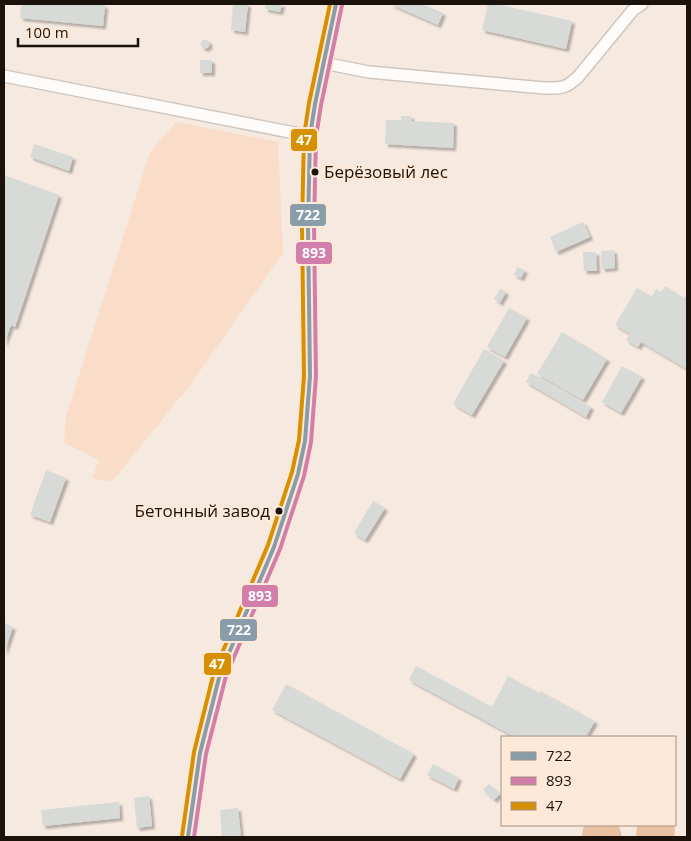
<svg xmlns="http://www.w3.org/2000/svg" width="691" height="841" font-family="'Open Sans',sans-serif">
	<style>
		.green { fill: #f9ddc8 }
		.water { fill: #e8c0a2 }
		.building { fill: #d7dad6; filter: url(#shadow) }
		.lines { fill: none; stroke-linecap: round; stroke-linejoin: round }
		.minor-casing { stroke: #d0c6be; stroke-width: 14 }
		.major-casing { stroke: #c2b7ae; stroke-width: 16 }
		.minor { stroke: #fefcfa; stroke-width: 11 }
		.major { stroke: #f7f2ee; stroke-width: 14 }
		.bus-1-casing { stroke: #fee8d7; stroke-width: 8 }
		.bus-2-casing { stroke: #fee8d7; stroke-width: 8 }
		.bus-3-casing { stroke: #fee8d7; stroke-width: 8 }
		.bus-1 { stroke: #889caa; stroke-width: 4 }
		.bus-2 { stroke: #d17faa; stroke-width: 4 }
		.bus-3 { stroke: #d69002; stroke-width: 4 }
		.bus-dot { fill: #1b120b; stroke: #fee8d7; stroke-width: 2 }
		.labels { text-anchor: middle; stroke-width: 5; stroke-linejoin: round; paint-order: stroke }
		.bus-label { font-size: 17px; fill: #1b120b; stroke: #fee8d7; text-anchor: start }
		.line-badge { stroke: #fee8d7; stroke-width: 2 }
		.badge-label { font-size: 14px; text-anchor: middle; font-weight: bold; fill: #fff }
	</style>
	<defs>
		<filter id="shadow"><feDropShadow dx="3" dy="3" stdDeviation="1" flood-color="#0004"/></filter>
	</defs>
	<rect width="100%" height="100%" fill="#f5e9e0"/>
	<path class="green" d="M 176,122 L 278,142 L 283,253 L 190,385 L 112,482 L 92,478 L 99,460 L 64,443 L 66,416 L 150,152 Z"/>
	<path class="water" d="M 585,825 L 619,825 L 622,837 L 582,837 L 583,829 Z
		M 637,825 L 674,825 L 675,832 L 674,837 L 636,837 Z"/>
	<path class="building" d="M 21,4 L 105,5 L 103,26 L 20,18 Z
		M 233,4 L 248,4 L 245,32 L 231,30 Z
		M 266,4 L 282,4 L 280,12 L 265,9 Z
		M 390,4 L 422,4 L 443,13 L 438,25 Z
		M 488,4 L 496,4 L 572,21 L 566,49 L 482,30 Z
		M200.5 44a4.5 4.5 0 1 1 9 0a4.5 4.5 0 1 1-9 0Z
		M 200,60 L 212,60 L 212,73 L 200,73 Z
		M 401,116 L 411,116 L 412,121 L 454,123 L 453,148 L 385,144 L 386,120 L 401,120 Z
		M 34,144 L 73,157 L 69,171 L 30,157 Z
		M 4,175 L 59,195 L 15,327 L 11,325 L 4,344 Z
		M 583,222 L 590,237 L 556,252 L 550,237 Z
		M 614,250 L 615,268 L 602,269 L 601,251 Z
		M 583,252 L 596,252 L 597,271 L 584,271 Z
		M 517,267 L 525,270 L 521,278 L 514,275 Z
		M 665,286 L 684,298 L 687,293 L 687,369 L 641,342 L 638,347 L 626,340 L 630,334 L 615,325 L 637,288 L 652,297 L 656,289 L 661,292 Z
		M 500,289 L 506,292 L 500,303 L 494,299 Z
		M 509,308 L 527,318 L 505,357 L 487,347 Z
		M 562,332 L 607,359 L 583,400 L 537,374 Z
		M 484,349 L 504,361 L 472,415 L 453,404 Z
		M 622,366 L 642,377 L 621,413 L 602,402 Z
		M 531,373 L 591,407 L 586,417 L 526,382 Z
		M 46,470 L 66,478 L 50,522 L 30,515 Z
		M 373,501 L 385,508 L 365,540 L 354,533 Z
		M 4,623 L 13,627 L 4,653 Z
		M 416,666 L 492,707 L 508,676 L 539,693 L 540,691 L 595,721 L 587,735 L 591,737 L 515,737 L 409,680 Z
		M 286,684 L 414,754 L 400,779 L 272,710 Z
		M 433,764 L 459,778 L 454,789 L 427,775 Z
		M 489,784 L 500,794 L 494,800 L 483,790 Z
		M 149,796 L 152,826 L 137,828 L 134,798 Z
		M 119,802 L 120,818 L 43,826 L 41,810 Z
		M 238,808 L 241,837 L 222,837 L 220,810 Z"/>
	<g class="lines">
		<defs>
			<path id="minor" d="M 323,63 L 369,72 L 544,88 C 561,88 565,89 578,77 L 633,10 L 642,4
				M 4,76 L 310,136"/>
			<path id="major" d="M 188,837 L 200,753 L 220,674 L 274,547 L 298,474 L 305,441 L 310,376 L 308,226 L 310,136 L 315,104 L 336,4"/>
		</defs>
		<use href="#minor" class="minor-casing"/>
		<use href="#major" class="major-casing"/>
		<use href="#minor" class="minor"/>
		<use href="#major" class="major"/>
		<defs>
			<path id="bus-1" d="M 188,837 L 200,753 L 220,674 L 274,547 L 298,474 L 305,441 L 310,376 L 308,226 L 310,136 L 315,104 L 336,4"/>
			<path id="bus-2" d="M 194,837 L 206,754 L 226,676 L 280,549 L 304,476 L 311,442 L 316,376 L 314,226 L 316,137 L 321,105 L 342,5"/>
			<path id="bus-3" d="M 182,836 L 194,752 L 214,672 L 268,545 L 292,472 L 299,440 L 304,376 L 302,226 L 304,136 L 309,103 L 330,4"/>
		</defs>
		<use href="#bus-1" class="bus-1-casing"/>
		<use href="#bus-2" class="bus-2-casing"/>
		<use href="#bus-3" class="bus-3-casing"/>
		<use href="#bus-1" class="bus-1"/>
		<use href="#bus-2" class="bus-2"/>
		<use href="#bus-3" class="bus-3"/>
	</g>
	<g class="bus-dot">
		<circle cx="315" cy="172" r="4.5"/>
		<circle cx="279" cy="511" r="4.5"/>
	</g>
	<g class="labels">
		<g class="bus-label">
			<text x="324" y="178">Берёзовый лес</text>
			<text x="270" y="517" text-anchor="end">Бетонный завод</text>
		</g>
	</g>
	<g class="line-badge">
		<rect x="290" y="128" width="28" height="24" rx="5" fill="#d69002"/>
		<rect x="289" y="203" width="38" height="24" rx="5" fill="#889caa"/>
		<rect x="295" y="241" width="38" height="24" rx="5" fill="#d17faa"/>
		<rect x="241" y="584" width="38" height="24" rx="5" fill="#d17faa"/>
		<rect x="219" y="618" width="39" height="24" rx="5" fill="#889caa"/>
		<rect x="203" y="652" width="29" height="24" rx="5" fill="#d69002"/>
	</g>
	<g class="badge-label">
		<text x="304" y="145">47</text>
		<text x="308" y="220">722</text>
		<text x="314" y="258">893</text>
		<text x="260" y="601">893</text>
		<text x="239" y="635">722</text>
		<text x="217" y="669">47</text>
	</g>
	<rect width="691" height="841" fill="none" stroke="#1b120b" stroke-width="10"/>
	<rect x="501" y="736" width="175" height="90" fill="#fee8d7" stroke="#a39285"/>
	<rect x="511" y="752" width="25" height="8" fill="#889caa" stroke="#a39285"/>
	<text x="546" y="761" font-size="15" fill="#1b120b">722</text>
	<rect x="511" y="777" width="25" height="8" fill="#d17faa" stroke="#a39285"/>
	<text x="546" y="786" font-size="15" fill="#1b120b">893</text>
	<rect x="511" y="802" width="25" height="8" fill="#d69002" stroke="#a39285"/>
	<text x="546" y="811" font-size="15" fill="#1b120b">47</text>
	<path d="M18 38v8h120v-8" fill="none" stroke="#1b120b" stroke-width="2.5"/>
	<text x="25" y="38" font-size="15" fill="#1b120b" stroke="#fee8d7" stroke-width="4" paint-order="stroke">100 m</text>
</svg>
